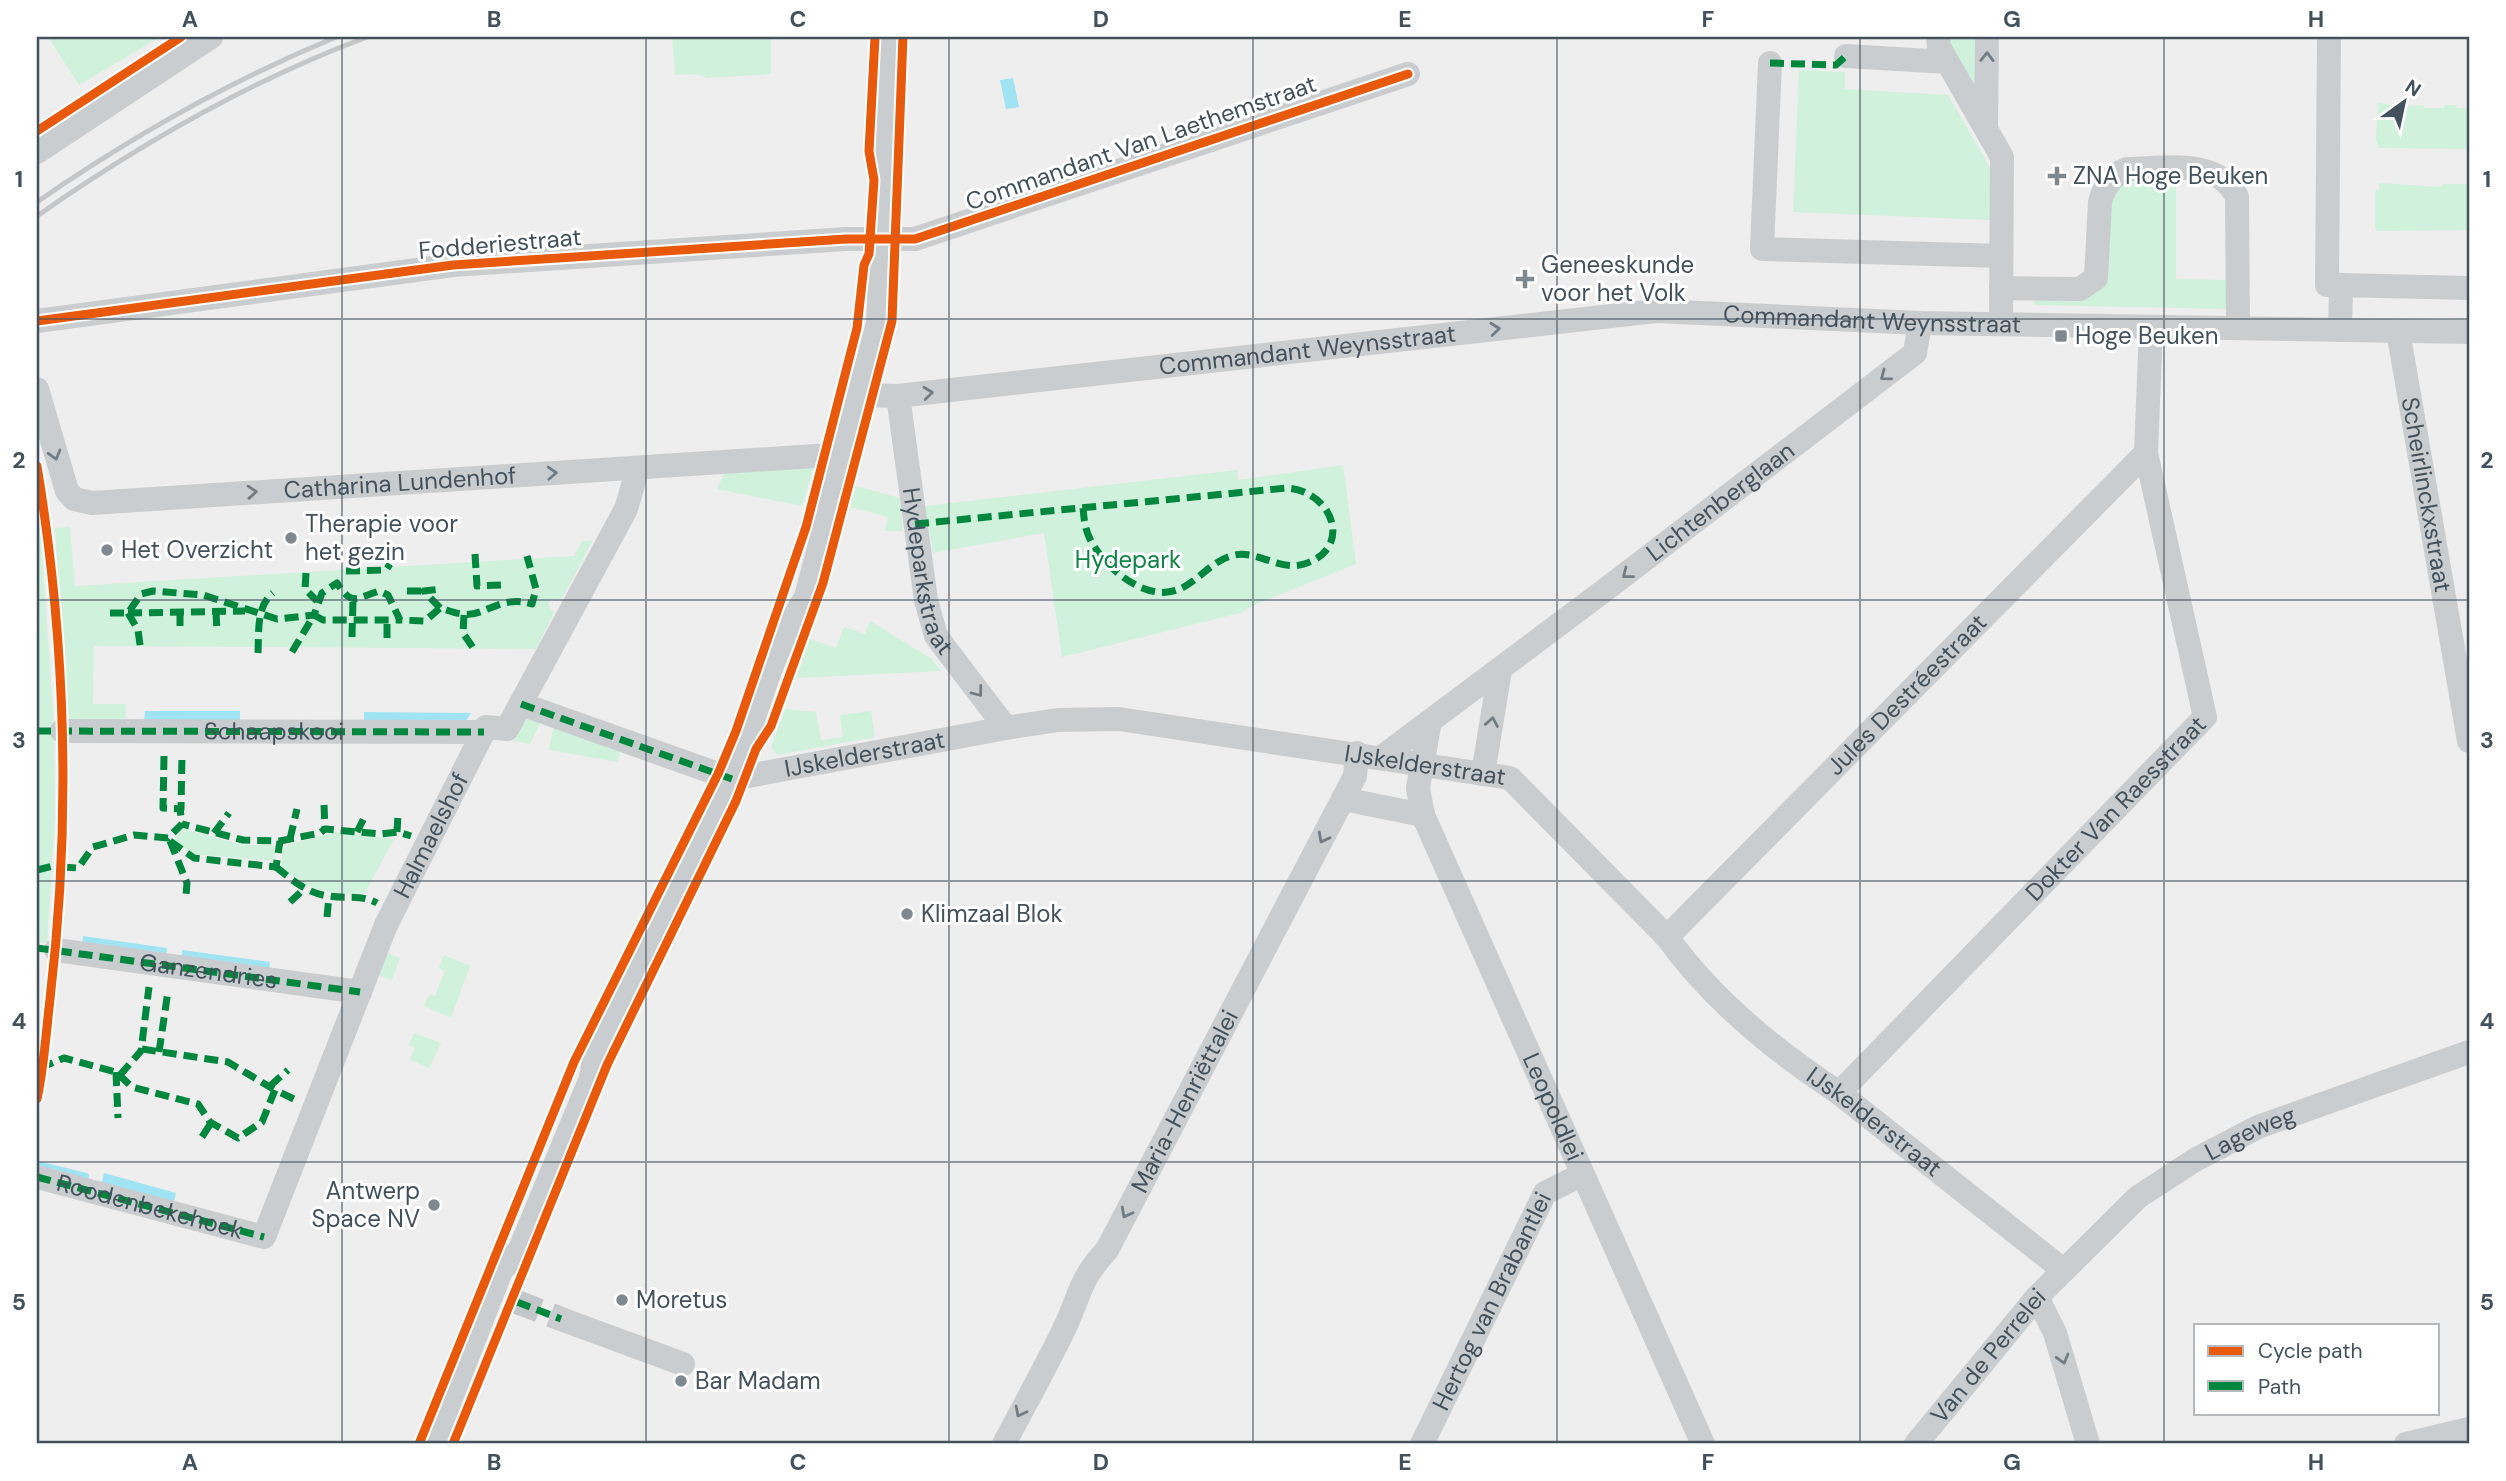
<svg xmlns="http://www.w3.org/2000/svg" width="2506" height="1481" font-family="'DM Sans',sans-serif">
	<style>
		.green { fill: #d0f1db }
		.water { fill: #a0e4f3 }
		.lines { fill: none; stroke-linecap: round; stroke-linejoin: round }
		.stream { stroke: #a0e4f3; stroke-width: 6 }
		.minor-tunnel { stroke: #c4c7ca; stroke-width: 24; stroke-dasharray: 24 12; stroke-linecap: butt }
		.minor { stroke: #cacdcf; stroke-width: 24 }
		.rail { stroke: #c4c6c8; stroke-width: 5 }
		.quiet { stroke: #00873e; stroke-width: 7; stroke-dasharray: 14 7; stroke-linecap: butt }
		.cycleway-casing { stroke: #fff; stroke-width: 13 }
		.cycleway { stroke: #e8590c; stroke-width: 9 }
		.oneway { stroke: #727c84 }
		.grid { fill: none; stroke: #43515c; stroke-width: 2; stroke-opacity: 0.55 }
		.poi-dot { fill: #7f888f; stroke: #fff; stroke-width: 2.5 }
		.labels { text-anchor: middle; stroke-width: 6; stroke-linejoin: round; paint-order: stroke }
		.street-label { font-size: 24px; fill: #43515c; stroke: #fff }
		.poi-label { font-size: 24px; fill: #43515c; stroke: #fff; text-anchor: start }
		.park-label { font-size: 24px; fill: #0d8545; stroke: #fff }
		.neatline { fill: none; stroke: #43515c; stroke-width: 2.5 }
		.grid-label { font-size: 23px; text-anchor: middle; font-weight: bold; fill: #43515c }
	</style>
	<rect width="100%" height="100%" fill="#efeeee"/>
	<path class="green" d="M 48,37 L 160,37 L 79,85 Z
		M 672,37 L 771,37 L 771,74 L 707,78 L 697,74 L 675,75 Z
		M 1950,37 L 1976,37 L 1980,103 L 1948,41 Z
		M 1799,70 L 1845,72 L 1845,89 L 1948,95 L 1991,169 L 1990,220 L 1793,212 Z
		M 2378,103 L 2390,104 L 2390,107 L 2424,105 L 2424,108 L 2444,108 L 2445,105 L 2457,105 L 2457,108 L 2469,108 L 2469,149 L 2379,148 L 2376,140 Z
		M 2176,177 L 2176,279 L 2228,280 L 2228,309 L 2035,305 L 2033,297 L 2081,297 L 2111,196 L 2128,179 Z
		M 2379,183 L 2442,187 L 2442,184 L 2469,184 L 2469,230 L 2377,231 L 2375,228 L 2375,191 L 2379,189 Z
		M 1343,465 L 1356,564 L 1256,604 L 1240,613 L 1062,657 L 1044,533 L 933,553 L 925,506 L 1237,470 L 1238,480 Z
		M 814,467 L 802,506 L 717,489 L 725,472 Z
		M 856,486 L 900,498 L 903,531 L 885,531 L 888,517 L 850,507 Z
		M 40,523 L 54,726 L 37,727 L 37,524 Z
		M 70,527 L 75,586 L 574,556 L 582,541 L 593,540 L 562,599 L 551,599 L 548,605 L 554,613 L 536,649 L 94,646 L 93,704 L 126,704 L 126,725 L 69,724 L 55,528 Z
		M 870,621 L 932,659 L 941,671 L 796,678 L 810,639 L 836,648 L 844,627 L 865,634 Z
		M 785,709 L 816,712 L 821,740 L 843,737 L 840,715 L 871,711 L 875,737 L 777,755 L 771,747 Z
		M 527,715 L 541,721 L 530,744 L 513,741 Z
		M 554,725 L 621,749 L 617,762 L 549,750 Z
		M 54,734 L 55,816 L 47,943 L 37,942 L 37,735 Z
		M 179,828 L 243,845 L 272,845 L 276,849 L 274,861 L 192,854 L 174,840 Z
		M 336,832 L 394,839 L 365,893 C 331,895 309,891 282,869 L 282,851 L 287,845 Z
		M 384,952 L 400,958 L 392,980 L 376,974 Z
		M 444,955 L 470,966 L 451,1018 L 424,1006 L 429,995 L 435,996 L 445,971 L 439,968 Z
		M 414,1033 L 441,1043 L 429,1068 L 410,1060 L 415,1048 L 409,1045 Z"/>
	<path class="water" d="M 1013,78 L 1019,107 L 1006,109 L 1000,80 Z
		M 145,711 L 240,711 L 240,725 L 144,724 Z
		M 364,712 L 471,713 L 463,726 L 364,726 Z
		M 83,936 L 167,948 L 166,958 L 82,947 Z
		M 182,950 L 270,962 L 269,973 L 181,961 Z
		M 104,1173 L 176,1193 L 173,1206 L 101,1187 Z"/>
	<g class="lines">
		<path class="stream" d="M 37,1164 L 86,1176"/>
		<path class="minor-tunnel" d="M 517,1302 L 561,1319"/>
		<g class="minor">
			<path d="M 1938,37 L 1939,47 L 2002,157 L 2001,324"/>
			<path d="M 2329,37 L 2327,285 L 2341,285"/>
			<path d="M 1846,56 L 1947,62"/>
			<path d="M 1770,63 L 1762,249 L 2001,256"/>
			<path d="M 1986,127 L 1987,37"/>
			<path d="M 37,152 L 211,37"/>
			<path d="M 2001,288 L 2080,289 L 2096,278 L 2100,202 C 2104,186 2112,175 2127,169 C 2164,169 2218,157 2237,197 L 2238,328"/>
			<path d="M 37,321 L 453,265 L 846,239 L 915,239 L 1408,74"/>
			<path d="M 2340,330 L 2341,285 L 2469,288"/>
			<path id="s1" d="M 2398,331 L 2469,741"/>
			<path id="s2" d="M 37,389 L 67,491 L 74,499 L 92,503 L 845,454"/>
			<path id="s3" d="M 860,395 L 898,396 L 1656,311 L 1920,323 L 2469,332"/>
			<path id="s4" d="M 898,396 L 926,600 L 936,636 L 1006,728"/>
			<path d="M 521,704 L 732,779"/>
			<path id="s5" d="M 1430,721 L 1418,788 L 1423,815 L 1703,1444"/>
			<path id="s6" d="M 62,731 L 484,732"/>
			<path id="s7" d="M 1382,757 L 1605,590 L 1915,353 L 1920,323"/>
			<path d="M 1483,774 L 1500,670"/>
			<path id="s8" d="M 732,779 L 1006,728 L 1058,720 L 1119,719 L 1510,778 L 1667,937 C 1712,1000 1775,1051 1839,1093 L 2062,1269"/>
			<path d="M 1343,799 L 1423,815"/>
			<path id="s9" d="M 1667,937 L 2146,453"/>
			<path d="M 56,950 L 360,992"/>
			<path id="s10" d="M 1839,1093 L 2205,717 L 2146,453 L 2151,327"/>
			<path id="s11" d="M 37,1177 L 264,1237 L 386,925 L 486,727 L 507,729 L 626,509 L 638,468"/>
			<path d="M 2037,1297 L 2055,1333 L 2088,1444"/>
			<path d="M 561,1319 L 683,1364"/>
			<path d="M 433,1444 L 501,1271 L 520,1249 L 591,1078 L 596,1045 L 684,868 C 704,848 712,826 724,800 C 753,734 766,658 806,597 L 878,323 L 891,37"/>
			<path id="s12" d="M 1004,1444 C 1025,1404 1047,1365 1066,1325 C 1081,1292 1080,1279 1107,1250 L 1355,776 L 1357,753"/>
			<path id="s13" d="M 1422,1444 L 1545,1193 L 1581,1175"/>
			<path id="s14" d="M 1916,1444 L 2037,1297 L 2138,1197 L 2195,1160 L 2258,1127 L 2469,1052"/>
			<path d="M 2406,1444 L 2469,1429"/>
		</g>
		<path class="rail" d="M 37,202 C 131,137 230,81 336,37
			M 37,216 C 140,144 249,81 367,37"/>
		<g class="quiet">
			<path d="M 1770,63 L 1836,65 L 1846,56"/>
			<path d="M 915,524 L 1287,488 C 1333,491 1354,549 1304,564 C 1278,572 1256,548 1231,556 C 1210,562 1197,583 1177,590 C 1144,602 1103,566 1090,539 C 1085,529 1084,519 1083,508"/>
			<path d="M 475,554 L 477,586 L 501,585"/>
			<path d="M 346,571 L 386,570 L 390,564"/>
			<path d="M 306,573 L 305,589 L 317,601"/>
			<path d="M 407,591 L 424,591"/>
			<path d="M 440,608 L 424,591 L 441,589"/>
			<path d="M 180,612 L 180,629"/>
			<path d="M 216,612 L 217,630"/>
			<path d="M 110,613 L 128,613 L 141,594 L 153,591 L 203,595 L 277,619 L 314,615 L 322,593 L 337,583 C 352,606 355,599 379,591 L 388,595 L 400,620 L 425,621 L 440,608 C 447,610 454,613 462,614 C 484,618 500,594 532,604 L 536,589 L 527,556"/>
			<path d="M 128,613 L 245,611"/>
			<path d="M 128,613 L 138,630 L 141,652"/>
			<path d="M 464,615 L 463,633 L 476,652"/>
			<path d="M 352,637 L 353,600"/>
			<path d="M 387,638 L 387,620"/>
			<path d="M 292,652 L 314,615 L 323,620 L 400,620"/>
			<path d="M 258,653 C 259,633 256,606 273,593"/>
			<path d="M 521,704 L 732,779"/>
			<path d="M 37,731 L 484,732"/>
			<path d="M 164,756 L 163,808 L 181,809 L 182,755"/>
			<path d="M 324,805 L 325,829"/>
			<path d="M 357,832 L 366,814"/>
			<path d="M 397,832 L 398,815"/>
			<path d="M 214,833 L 229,813"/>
			<path d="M 290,839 L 297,809"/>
			<path d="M 170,841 L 194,858 L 276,867 L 280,841 L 243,840 L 182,824"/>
			<path d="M 170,841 L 187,883 L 186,896"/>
			<path d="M 280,841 L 320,833 L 325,829 L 380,834 L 398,832 L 411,836"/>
			<path d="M 62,867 L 78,868 L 93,847 L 134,835 L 168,838 L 182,824 L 180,809"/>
			<path d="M 276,867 C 292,880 308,894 329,896 C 347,899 361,894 377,903"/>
			<path d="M 37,870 L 53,866"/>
			<path d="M 290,902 L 304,889"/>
			<path d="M 327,917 L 329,896"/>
			<path id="s15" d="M 37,948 L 360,992"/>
			<path d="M 142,1049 L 228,1062 L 275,1090"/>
			<path d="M 159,1052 L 168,991"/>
			<path d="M 40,1068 L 64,1058 L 116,1072 L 132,1087 L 198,1104 L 210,1122 L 238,1138 L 262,1122 L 275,1090 L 298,1101"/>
			<path d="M 116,1072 L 118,1118"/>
			<path d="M 120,1075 L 141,1051 L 149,987"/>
			<path d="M 270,1086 L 288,1070"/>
			<path d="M 202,1137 L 211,1123"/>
			<path d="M 37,1177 L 264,1237"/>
			<path d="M 517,1302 L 561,1319"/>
		</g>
		<defs>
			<path id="cycleway" d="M 37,131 L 181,37
				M 37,321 L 453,265 L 846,239 L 915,239 L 1408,74
				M 37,466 C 66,642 71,822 50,999 C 46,1033 44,1067 37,1099
				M 419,1444 L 574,1062 L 718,774 L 736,731 L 806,527 L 857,328 L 864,265 L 869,254 L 874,180 L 869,151 L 875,37
				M 453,1444 L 607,1065 L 736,801 L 756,749 L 771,726 L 823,583 L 892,321 L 903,37"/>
		</defs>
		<use href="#cycleway" class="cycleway-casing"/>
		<use href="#cycleway" class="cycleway"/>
	</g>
	<defs><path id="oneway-chevron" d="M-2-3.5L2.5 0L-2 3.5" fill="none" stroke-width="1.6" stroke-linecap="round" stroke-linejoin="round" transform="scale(1.75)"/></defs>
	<g class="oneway">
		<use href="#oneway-chevron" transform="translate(1987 57) rotate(-89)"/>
		<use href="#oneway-chevron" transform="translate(1495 329) rotate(-6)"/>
		<use href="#oneway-chevron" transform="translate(1885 376) rotate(143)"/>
		<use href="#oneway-chevron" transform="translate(928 393) rotate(-6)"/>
		<use href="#oneway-chevron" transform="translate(55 455) rotate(74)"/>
		<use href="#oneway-chevron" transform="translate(552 473) rotate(-3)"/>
		<use href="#oneway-chevron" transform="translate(252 492) rotate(-4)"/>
		<use href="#oneway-chevron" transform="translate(1627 574) rotate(142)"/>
		<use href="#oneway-chevron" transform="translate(978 692) rotate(53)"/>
		<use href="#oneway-chevron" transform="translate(1492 722) rotate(-80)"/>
		<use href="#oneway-chevron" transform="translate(1323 838) rotate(118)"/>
		<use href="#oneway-chevron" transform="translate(1126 1213) rotate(118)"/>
		<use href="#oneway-chevron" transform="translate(2063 1359) rotate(74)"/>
		<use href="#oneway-chevron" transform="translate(1020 1412) rotate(117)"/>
	</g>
	<path class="grid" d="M 342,37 L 342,1444M 646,37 L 646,1444M 949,37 L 949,1444M 1253,37 L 1253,1444M 1557,37 L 1557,1444M 1860,37 L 1860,1444M 2164,37 L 2164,1444M 37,319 L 2469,319M 37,600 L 2469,600M 37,881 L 2469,881M 37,1162 L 2469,1162"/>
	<g class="poi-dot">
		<path d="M2053.5 165.5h7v7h7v7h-7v7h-7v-7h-7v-7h7z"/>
		<path d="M1521.5 268.5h7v7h7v7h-7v7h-7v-7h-7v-7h7z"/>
		<rect x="2054" y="329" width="14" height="14" rx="3.5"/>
		<circle cx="291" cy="538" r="7"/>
		<circle cx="107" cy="550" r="7"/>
		<circle cx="907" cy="914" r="7"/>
		<circle cx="434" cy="1205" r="7"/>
		<circle cx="622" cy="1300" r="7"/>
		<circle cx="681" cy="1381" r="7"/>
	</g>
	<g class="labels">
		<g class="street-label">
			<text transform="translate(1141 143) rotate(-19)" y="8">Commandant Van Laethemstraat</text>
			<text transform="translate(500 244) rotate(-5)" y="8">Fodderiestraat</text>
			<text dy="8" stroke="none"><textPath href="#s3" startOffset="1017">Commandant Weynsstraat</textPath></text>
			<text dy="8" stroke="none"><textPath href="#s3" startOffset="450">Commandant Weynsstraat</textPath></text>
			<text dy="8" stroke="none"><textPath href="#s2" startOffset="444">Catharina Lundenhof</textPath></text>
			<text dy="8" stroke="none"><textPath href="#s1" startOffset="166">Scheirlinckxstraat</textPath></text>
			<text dy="8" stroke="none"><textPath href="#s7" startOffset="424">Lichtenberglaan</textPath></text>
			<text dy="8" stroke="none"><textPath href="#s4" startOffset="178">Hydeparkstraat</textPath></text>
			<text dy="8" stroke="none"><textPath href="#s9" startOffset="341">Jules Destréestraat</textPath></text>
			<text dy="8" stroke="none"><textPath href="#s6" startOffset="212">Schaapskooi</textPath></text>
			<text dy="8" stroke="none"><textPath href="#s8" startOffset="135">IJskelderstraat</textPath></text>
			<text dy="8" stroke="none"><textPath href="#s8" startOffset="702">IJskelderstraat</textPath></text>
			<text dy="8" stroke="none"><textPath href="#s10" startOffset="397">Dokter Van Raesstraat</textPath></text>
			<text dy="8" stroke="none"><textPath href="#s11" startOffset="670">Halmaelshof</textPath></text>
			<text dy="8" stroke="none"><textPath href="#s15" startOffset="173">Ganzendries</textPath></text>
			<text dy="8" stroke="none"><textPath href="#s12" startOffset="388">Maria-Henriëttalei</textPath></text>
			<text dy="8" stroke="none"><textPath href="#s5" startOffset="415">Leopoldlei</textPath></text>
			<text dy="8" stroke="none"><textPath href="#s8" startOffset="1290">IJskelderstraat</textPath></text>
			<text dy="8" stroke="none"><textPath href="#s14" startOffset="462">Lageweg</textPath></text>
			<text dy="8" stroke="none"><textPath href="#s11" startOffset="117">Roodenbekehoek</textPath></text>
			<text dy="8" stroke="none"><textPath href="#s13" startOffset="159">Hertog van Brabantlei</textPath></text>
			<text dy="8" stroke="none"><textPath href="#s14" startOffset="114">Van de Perrelei</textPath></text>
		</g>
		<g class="poi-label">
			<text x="2073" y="184">ZNA Hoge Beuken</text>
			<text x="1541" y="273">Geneeskunde<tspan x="1541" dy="28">voor het Volk</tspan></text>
			<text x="2075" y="344">Hoge Beuken</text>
			<text x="305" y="532">Therapie voor<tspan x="305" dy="28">het gezin</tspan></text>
			<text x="121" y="558">Het Overzicht</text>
			<text x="921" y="922">Klimzaal Blok</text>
			<text x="420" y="1199" text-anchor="end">Antwerp<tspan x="420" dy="28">Space NV</tspan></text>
			<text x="636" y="1308">Moretus</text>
			<text x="695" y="1389">Bar Madam</text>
		</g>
		<g class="park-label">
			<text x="1128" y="568">Hydepark</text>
		</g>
	</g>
	<rect width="2506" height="1481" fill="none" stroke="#ffffff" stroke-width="77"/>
	<rect x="2194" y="1324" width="245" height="91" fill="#ffffff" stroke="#b4b9be" stroke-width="2"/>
	<rect x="2208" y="1346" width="35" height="10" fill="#e8590c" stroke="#b4b9be" stroke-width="2"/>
	<text x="2258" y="1358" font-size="21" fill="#43515c">Cycle path</text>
	<rect x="2208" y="1381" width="35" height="10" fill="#00873e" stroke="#b4b9be" stroke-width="2"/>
	<text x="2258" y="1394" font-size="21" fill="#43515c">Path</text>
	<g transform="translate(2404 102) rotate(33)" stroke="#ffffff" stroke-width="5" paint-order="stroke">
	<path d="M0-5L12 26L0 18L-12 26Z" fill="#43515c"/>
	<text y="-10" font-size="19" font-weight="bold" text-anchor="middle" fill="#43515c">N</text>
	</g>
	<rect x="38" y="38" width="2430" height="1404" class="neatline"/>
	<g class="grid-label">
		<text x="190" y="27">A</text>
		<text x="494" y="27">B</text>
		<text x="798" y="27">C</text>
		<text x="1101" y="27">D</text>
		<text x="1405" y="27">E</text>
		<text x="1708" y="27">F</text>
		<text x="2012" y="27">G</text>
		<text x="2316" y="27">H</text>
		<text x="19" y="187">1</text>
		<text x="2487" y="187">1</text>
		<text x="19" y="468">2</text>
		<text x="2487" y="468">2</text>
		<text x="19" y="748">3</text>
		<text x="2487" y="748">3</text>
		<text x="19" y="1029">4</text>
		<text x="2487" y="1029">4</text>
		<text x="19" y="1310">5</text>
		<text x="2487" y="1310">5</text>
		<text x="190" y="1470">A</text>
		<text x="494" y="1470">B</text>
		<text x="798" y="1470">C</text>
		<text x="1101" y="1470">D</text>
		<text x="1405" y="1470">E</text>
		<text x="1708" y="1470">F</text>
		<text x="2012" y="1470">G</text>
		<text x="2316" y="1470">H</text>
	</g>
</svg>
